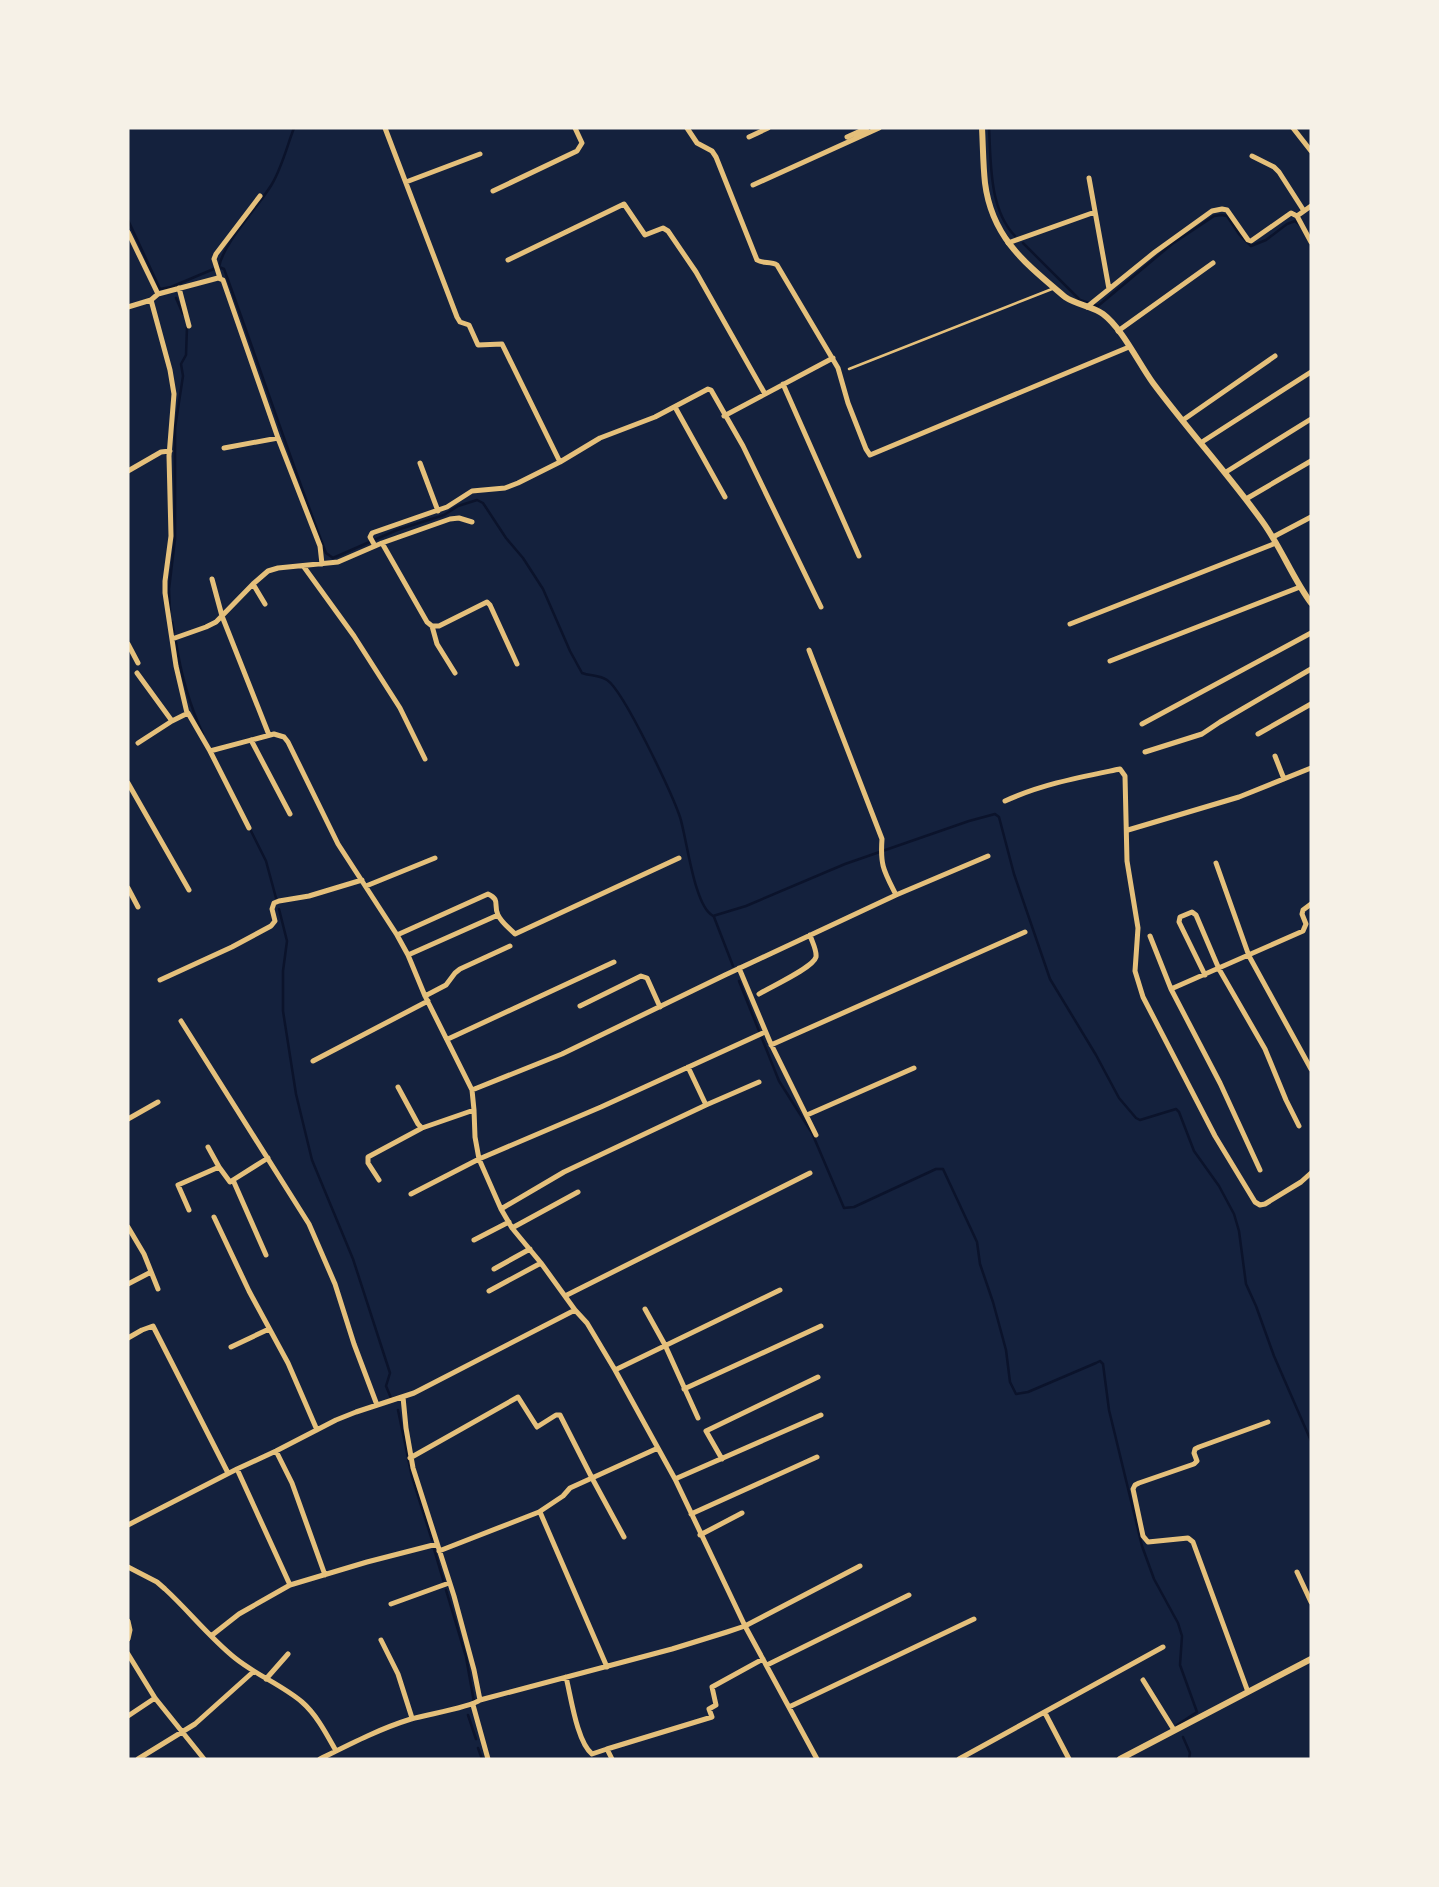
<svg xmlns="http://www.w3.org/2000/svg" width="1439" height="1887" font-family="Figtree,sans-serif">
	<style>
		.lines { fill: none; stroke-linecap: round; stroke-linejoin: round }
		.stream { stroke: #0b132b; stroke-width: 2.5 }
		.service { stroke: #e5c07b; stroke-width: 2.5 }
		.minor { stroke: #e5c07b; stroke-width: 5 }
		.tertiary { stroke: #e5c07b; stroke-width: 6 }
	</style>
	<rect width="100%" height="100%" fill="#14213d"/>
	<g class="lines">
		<path class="stream" d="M 989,128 C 991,163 989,209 1015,236
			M 128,220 L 160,289 L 171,287 L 216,268
			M 1023,243 L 1080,300 L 1089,303
			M 219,267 L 224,269 C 259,364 290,459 326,553 L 333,558 L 397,530 L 444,515 L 458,506 L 477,500 L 483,503 L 506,538 L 523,558 L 543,589 L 570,651 L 582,673 C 590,676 600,675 607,680 C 624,691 672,794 680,817 C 687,839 694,906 713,916 L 746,906 L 845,864 L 969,821 L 995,814 L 999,817 L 1014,874 L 1050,979 L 1096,1055 L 1119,1098 L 1136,1118 L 1140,1120 L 1176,1109 L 1179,1112 L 1194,1151 L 1219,1186 L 1234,1214 L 1239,1231 L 1246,1284 L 1256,1306 L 1274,1356 L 1311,1441
			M 219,267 C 223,243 259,206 272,184 C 282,167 287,146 294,128
			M 176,298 L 183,314
			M 1092,304 L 1098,306 L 1172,244 L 1214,216 L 1221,215 L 1227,216 L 1239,234 L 1251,246 L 1266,240 L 1287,224 L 1295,221 L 1300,225
			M 170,612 L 169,589 L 175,539 L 175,428 L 183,376 L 181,364 L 186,355 L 187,327
			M 172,622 L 174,632
			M 176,642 C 181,675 189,704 203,734
			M 250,829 L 266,861 L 276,898
			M 279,909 L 287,941 L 283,971 L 283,1011 L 296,1094 L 312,1160 L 353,1259 L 390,1373 L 386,1386 L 391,1398
			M 714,917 L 733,966
			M 739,981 L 779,1081 L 812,1133 L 844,1208 L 854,1207 L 936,1169 L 943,1169 L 977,1242 L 980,1264 L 993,1302 L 1006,1350 L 1010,1382 L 1016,1394 L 1028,1392 L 1096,1363 L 1100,1361 L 1103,1364 L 1109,1410 L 1142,1546 L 1154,1579 L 1178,1623 L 1182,1636 L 1180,1665 L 1197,1712 L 1177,1725
			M 398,1410 L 412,1477 L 432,1540
			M 434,1549 L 444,1583
			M 446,1590 L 466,1657 L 474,1702
			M 468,1715 L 476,1739
			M 1183,1737 L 1190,1753 L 1189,1759
			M 478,1748 L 482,1759"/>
		<path class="service" d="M 849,369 L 1052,289"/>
		<path class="minor" d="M 385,128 L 457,317 L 460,322 L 469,325 L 478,345 L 502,344 L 560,462
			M 687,128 L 697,143 L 712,151 L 716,157 L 757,260 C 763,264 771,261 777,265 L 838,368 L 848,403 L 866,449 L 870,455 L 1129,347
			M 1293,128 L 1311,151
			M 749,137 L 768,128
			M 847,137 L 867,128
			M 1252,156 L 1274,167 L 1279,172 L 1304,211
			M 1089,178 L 1109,289
			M 406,182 L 480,154
			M 753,185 L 879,128
			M 493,191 L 577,151 L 582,143 L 575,128
			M 1297,216 L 1311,242
			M 128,232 L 158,294
			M 1008,243 L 1095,212
			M 508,260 L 624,204 L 645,235 L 663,228 L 668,231 L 696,272 L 765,394
			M 220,278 L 214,259 L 216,254 L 260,196
			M 179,288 L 189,326
			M 151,300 L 170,370 L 174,394 L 169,456 L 171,536 L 165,581 L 165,593 L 176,666 L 187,713
			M 128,307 L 151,300 L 158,294 L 218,278 L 223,280 L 278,438 L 320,546 L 322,564
			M 1087,307 L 1155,252 L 1212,211 L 1222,209 L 1227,210 L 1248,240 L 1251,241 L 1291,213 L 1297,216 L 1311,206
			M 1118,331 L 1213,263
			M 783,384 L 859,556
			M 675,407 L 725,497
			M 724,416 L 833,358
			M 1183,420 L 1275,356
			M 1202,442 L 1311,372
			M 224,448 L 278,438
			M 420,463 L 438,511
			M 128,471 L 161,452 L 170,451
			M 1226,472 L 1311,419
			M 1246,499 L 1311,461
			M 1273,537 L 1311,517
			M 382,543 L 427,622 L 432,626 L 439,626 L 487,602 L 490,605 L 517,664
			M 375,546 L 370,537 L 372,533 L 447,507 L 472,491 L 505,488 L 518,483 L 560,462 L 600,438 L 655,417 L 708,389 L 711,390 L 743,446 L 821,607
			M 304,567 L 354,636 L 400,708 L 425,759
			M 212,579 L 222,616 L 269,735
			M 253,584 L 265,604
			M 1070,624 L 1276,543
			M 432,626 L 437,644 L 455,673
			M 172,639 L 206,627 L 216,622 L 253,584 L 268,571 L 278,568 L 338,562 L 382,543 L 450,519 L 459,518 L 472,522
			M 128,644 L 138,663
			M 809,650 L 882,839 C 880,866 884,871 896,895
			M 1110,661 L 1300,587
			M 137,673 L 172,721
			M 1142,724 L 1311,633
			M 1258,734 L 1311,704
			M 251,740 L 290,814
			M 138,743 L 172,721 L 188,713 L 210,751 L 249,828
			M 210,751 L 274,734 L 284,737 L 288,742 L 338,844 L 397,935 L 408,955 L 425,996 L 472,1090 L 474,1110 L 475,1137 L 479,1159 L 501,1209 L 512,1228 L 541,1263 L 575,1310 L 587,1323 L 615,1370 L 675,1479 L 745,1626 L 817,1759
			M 1145,752 L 1202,734 L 1220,722 L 1311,669
			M 1275,756 L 1284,779
			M 128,783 L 189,890
			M 1005,801 C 1042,784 1081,777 1120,769 L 1125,776 L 1127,861 L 1138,928 L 1135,971 L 1143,997 L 1215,1136 L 1255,1202 L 1260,1205 L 1265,1204 L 1301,1182 L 1311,1173
			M 1128,830 L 1239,797 L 1311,768
			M 1216,863 L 1249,956 L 1311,1069
			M 366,886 L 435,858
			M 128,888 L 138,907
			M 397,935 L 488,894 C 501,900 493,905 498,915 C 501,922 510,929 515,934 L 679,858
			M 1150,936 L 1171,989 L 1220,1083 L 1260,1170
			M 408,955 L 498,915
			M 739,968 L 770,1042 L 816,1135
			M 1205,975 L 1179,922 L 1180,917 L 1192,912 L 1196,915 L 1219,969 L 1265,1049 L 1286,1100 L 1299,1126
			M 160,980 L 232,947 L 271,926 L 275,921 L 272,909 L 274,903 L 279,901 L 309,896 L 362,880
			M 1171,989 L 1303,931 L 1306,924 L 1302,914 L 1303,910 L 1311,904
			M 759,994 C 770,987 813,968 816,957 C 817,950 812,942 810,935
			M 425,996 L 446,985 L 455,973 L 460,969 L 510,946
			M 580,1006 L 641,976 L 647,978 L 660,1007
			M 181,1021 L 309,1224 L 335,1284 L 354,1344 L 377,1405
			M 448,1039 L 614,962
			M 771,1045 L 1025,932
			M 313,1061 L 428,1001
			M 688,1067 L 706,1105
			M 398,1087 L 418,1124 L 422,1128
			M 472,1090 L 562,1054 L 725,975 L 896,895 L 988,856
			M 807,1115 L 914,1068
			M 128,1119 L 158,1102
			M 208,1147 L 219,1167 L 230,1182 L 233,1180
			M 379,1180 L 368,1163 L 368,1157 L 422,1128 L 474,1110
			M 411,1194 L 479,1159 L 601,1107 L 765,1032
			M 501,1209 L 564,1172 L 706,1105 L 759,1082
			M 189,1210 L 178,1185 L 219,1167
			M 214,1217 L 249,1291 L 288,1363 L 317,1430
			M 128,1227 L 144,1254 L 158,1289
			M 512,1228 L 578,1192
			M 474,1240 L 509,1222
			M 266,1255 L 233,1180 L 268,1158
			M 494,1269 L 530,1249
			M 128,1284 L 151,1272
			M 489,1291 L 541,1263
			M 565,1296 L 810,1173
			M 645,1309 L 665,1345 L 698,1418
			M 128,1338 L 142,1330 L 153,1326 L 228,1473
			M 231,1347 L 269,1329
			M 615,1370 L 780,1290
			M 684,1389 L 821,1326
			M 403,1397 L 406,1428 L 413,1468 L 454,1596 L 474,1670 L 480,1700
			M 276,1451 L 292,1483 L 325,1575
			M 410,1458 L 518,1397 L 537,1427 L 556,1415 L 560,1415 L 592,1478 L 658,1448
			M 722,1459 L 706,1431 L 818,1377
			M 237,1469 L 290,1585
			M 675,1479 L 821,1415
			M 540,1512 L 607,1667
			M 691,1514 L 817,1457
			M 128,1525 L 237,1469 L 276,1451 L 336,1420 L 356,1412 L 414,1393 L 575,1310
			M 700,1535 L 742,1513
			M 439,1551 L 539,1512 L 563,1496 L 570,1488 L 592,1478 L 624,1537
			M 128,1567 L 157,1582 L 165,1589 C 189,1611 209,1637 235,1658 C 256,1675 282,1685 302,1702 C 317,1715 327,1735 336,1751
			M 1297,1572 L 1311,1602
			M 391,1604 L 449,1583
			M 128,1621 L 130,1630 L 128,1639
			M 211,1636 L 239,1614 L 290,1585 L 367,1562 L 437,1544
			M 381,1640 L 398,1674 L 412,1718
			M 128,1654 L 155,1698 L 204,1759
			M 767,1665 L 909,1595
			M 566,1677 C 571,1697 577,1742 592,1754 L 607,1749 L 612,1759
			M 266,1679 L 288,1654
			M 1143,1680 L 1174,1730
			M 1248,1692 L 1193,1542 L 1188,1538 L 1148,1542 L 1143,1536 L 1133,1489 L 1135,1485 L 1139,1483 L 1194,1464 L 1197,1461 L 1194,1453 L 1195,1449 L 1199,1447 L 1268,1422
			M 473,1705 L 488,1759
			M 789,1707 L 974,1619
			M 1045,1713 L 1069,1759
			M 128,1716 L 155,1698
			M 607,1749 L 712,1717 L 709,1709 L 716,1705 L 712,1687 L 763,1659
			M 138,1759 L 195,1724 L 253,1672
			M 320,1759 C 350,1744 379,1729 411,1719 C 428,1714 469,1708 480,1700 L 672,1649 L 727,1632 L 745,1626 L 860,1566
			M 959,1759 L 1163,1647"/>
		<path class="tertiary" d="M 982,128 C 983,146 983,165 985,183 C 992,238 1025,263 1065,297 C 1077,305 1092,306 1103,314 C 1122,328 1139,364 1153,383 C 1188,430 1228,474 1262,521 C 1281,547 1292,577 1311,603
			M 1120,1759 L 1311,1659"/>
	</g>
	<rect width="1439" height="1887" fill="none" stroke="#f6f1e7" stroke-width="259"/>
</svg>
